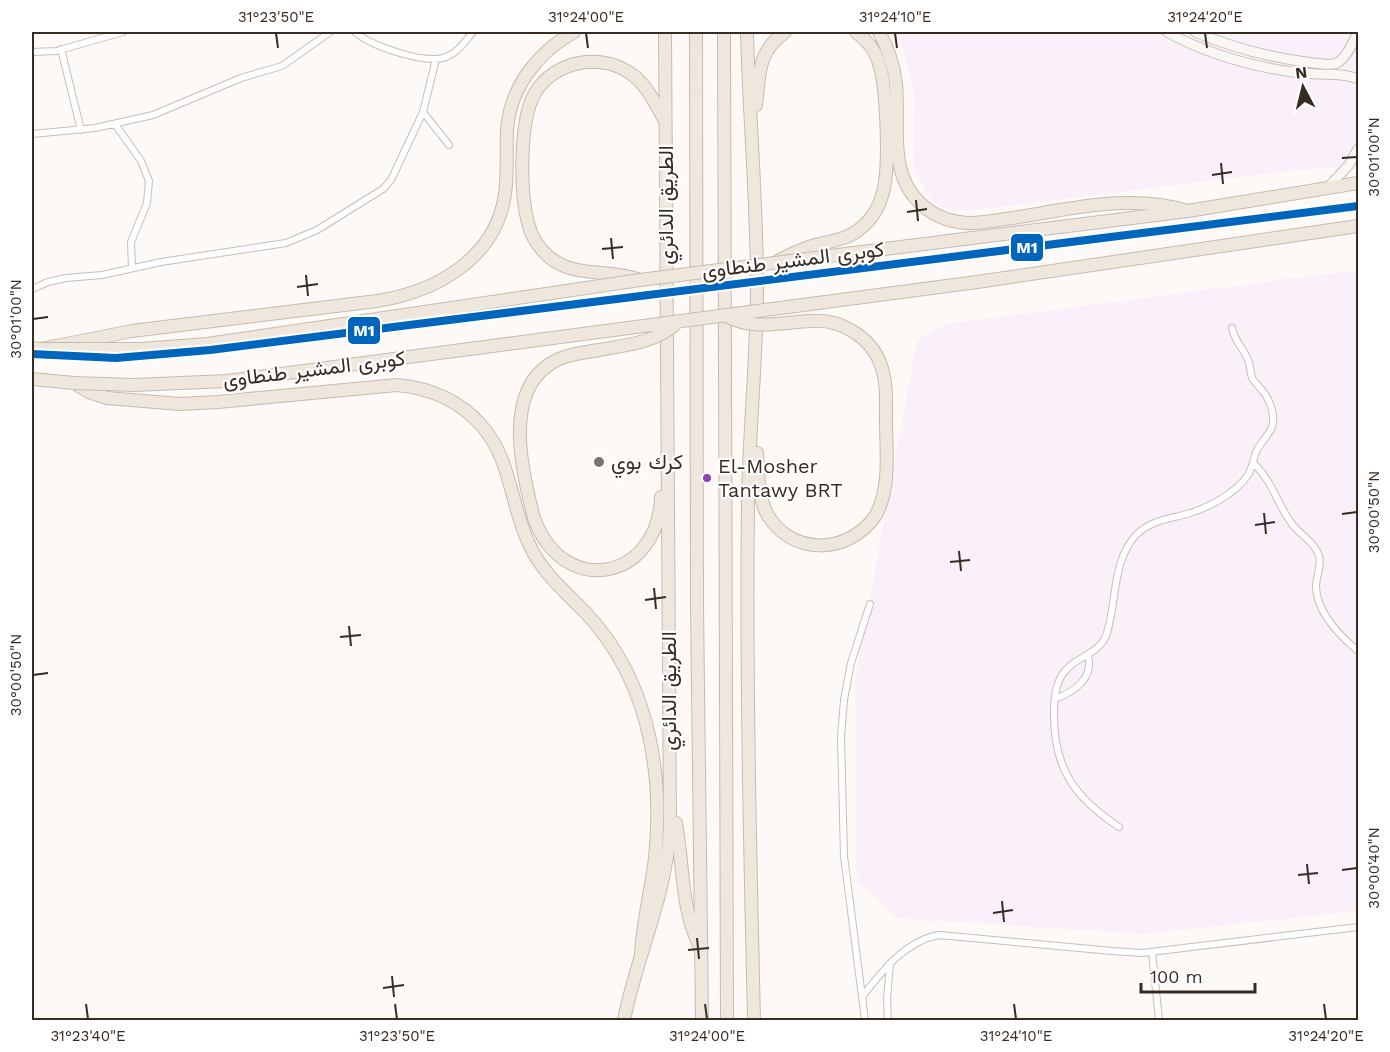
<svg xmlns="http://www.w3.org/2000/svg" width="1390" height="1052" font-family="'Work Sans',Vazirmatn,sans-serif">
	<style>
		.commercial { fill: #faf0fa }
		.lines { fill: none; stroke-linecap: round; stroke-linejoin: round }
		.street-casing { stroke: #c6bfba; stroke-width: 8 }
		.secondary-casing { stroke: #c6bfba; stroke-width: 11 }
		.highway-casing { stroke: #c5bbb0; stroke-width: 14 }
		.street { stroke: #fffefe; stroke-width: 6 }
		.secondary { stroke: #f9f7f4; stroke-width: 9 }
		.highway { stroke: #efe7dd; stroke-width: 12 }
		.highway-bridge-casing { stroke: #c5bbb0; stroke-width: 14; stroke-linecap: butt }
		.highway-bridge { stroke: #efe7dd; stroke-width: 12 }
		.metro-1-casing { stroke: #fff; stroke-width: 12 }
		.metro-1 { stroke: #0065bd; stroke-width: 8 }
		.ticks { fill: none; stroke: #372c24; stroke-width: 2 }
		.poi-dot { fill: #7c746e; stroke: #fff; stroke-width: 2 }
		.bus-dot { fill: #8e44ad; stroke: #fff; stroke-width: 2 }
		.labels { text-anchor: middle; stroke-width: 4.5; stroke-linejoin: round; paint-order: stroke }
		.bus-label { font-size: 20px; fill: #372c24; stroke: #fff; text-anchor: start }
		.street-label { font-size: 21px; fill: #372c24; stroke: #fff }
		.poi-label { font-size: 21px; fill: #372c24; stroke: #fff; text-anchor: start }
		.line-badge { stroke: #fff; stroke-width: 2 }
		.badge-label { font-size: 16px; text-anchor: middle; font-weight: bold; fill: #fff }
		.neatline { fill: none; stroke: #372c24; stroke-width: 2 }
		.ticks-label { font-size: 15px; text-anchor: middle; fill: #372c24 }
	</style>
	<rect width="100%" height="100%" fill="#fcf9f6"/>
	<path class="commercial" d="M 894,32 L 1358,32 L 1358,165 L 1263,174 L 967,211 L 949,210 L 938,206 L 930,198 L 917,176 L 914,168 L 915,98 L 904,51 Z
		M 1358,270 L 1358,911 L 1144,934 L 896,918 L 870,891 L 857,883 L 855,679 L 917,341 L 945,324 Z"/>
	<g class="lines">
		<defs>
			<path id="street" d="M 355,32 C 371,46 426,65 446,57 C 459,52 465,41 473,32
				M 61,49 L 81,130
				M 32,52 L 56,51 L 123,32
				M 423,112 L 449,145
				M 115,124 L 141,161 L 149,181 L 147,203 L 131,242 L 132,268
				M 32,134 L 95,128 L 153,115 L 241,78 L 282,66 L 330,32
				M 32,289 L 48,282 L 66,278 L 102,275 L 161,262 L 286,243 L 317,230 L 383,189 L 391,180 L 423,112 L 436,59
				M 1253,463 C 1272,480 1277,504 1292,524 C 1300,535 1315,542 1319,556 C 1322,566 1316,576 1316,587 C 1317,613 1340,636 1358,651
				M 1055,699 C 1074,692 1094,678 1088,656
				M 1119,827 C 1075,798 1054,769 1054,715 C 1054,700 1055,684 1064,672 C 1077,655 1100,655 1107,633 C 1117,600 1112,560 1137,534 C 1152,520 1169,519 1187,514 C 1208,508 1235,494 1248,475 C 1253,467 1253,458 1257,450 C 1261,442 1269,435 1272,427 C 1276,414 1269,398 1261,389 C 1258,385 1254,382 1252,378 C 1250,372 1251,366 1248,360 C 1244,348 1236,345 1232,328
				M 1152,952 L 1159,1020
				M 862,997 C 882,971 905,941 939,935 L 1112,951 L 1142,953 L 1358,927
				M 865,1020 L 844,856 L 841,737 L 844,700 L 851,663 L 870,604
				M 888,1020 L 887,999 L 890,964"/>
			<path id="secondary" d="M 1167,32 C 1207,54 1254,67 1299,73 C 1318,75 1341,72 1358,79
				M 1195,32 C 1233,48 1272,58 1313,63 C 1321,63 1330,66 1337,63 C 1346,58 1352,45 1356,36
				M 1328,187 L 1349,165 L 1358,149"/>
			<path id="highway" d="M 696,32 L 697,605 L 702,1020
				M 724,32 L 727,1020
				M 747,32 C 749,116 757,200 757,285 C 757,358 749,430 748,503 C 746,676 750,848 754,1020
				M 879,32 C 888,48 894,66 896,84 C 900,125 887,173 921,204 C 935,217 953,223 972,223 C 1043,218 1117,189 1188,211
				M 756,105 C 760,74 757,52 785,32
				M 972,238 L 1188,211 L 1358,183
				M 778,261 C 789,255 800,250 812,246 C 830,241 848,240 862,227 C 873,218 880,205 883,192 C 890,167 887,84 878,60 C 874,48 865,39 856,32
				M 640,280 C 610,268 576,279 549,257 C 539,248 531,236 528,223 C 520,193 519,120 535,93 C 555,60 603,51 634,76 C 648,87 656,105 665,121
				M 977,282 L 1358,226
				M 32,348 L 41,349 L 132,331 L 377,301 C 435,292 496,259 505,194 C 508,173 506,151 507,130 C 510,87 538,52 574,32
				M 32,379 L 74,383 L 89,392 L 107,398 L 180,404 L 218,402 L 397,385 C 429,388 459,400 481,425 C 512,459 510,506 530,546 C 543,574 565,591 585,612 C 619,648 640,692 650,740 C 658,779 659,819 655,858 C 651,890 643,921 641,953
				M 757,453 C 759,473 757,493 766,512 C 790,557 849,555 876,515
				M 534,518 C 563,599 658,581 661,497
				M 676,823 C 684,866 680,908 701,949
				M 624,1020 C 637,954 667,895 670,826 L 665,32"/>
		</defs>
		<use href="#street" class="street-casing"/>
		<use href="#secondary" class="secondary-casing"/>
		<use href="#highway" class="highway-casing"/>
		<use href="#street" class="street"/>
		<use href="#secondary" class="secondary"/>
		<use href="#highway" class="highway"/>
		<defs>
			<path id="highway-bridge" d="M 726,316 C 754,331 783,322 812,321 C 841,319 871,337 881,365 C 887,382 886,402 886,420 C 886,451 891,486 876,515
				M 41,349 L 141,349 L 207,344 L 640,280 L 972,238
				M 74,383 L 134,385 L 227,381 L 977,282
				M 534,518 C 522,472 503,394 550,364 C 565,354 582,353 599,350 C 626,345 654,343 676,324"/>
		</defs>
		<use href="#highway-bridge" class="highway-bridge-casing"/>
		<use href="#highway-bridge" class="highway-bridge"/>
		<defs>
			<path id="metro-1" d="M 32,354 L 116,358 L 210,350 L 1358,206"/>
		</defs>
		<use href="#metro-1" class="metro-1-casing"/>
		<use href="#metro-1" class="metro-1"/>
	</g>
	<path class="ticks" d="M 276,33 L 278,48M 586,33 L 588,48M 895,33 L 897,48M 1205,33 L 1207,48M 1342,158 L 1357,157M 1221,163 L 1223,184M 1212,175 L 1232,172M 916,200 L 918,221M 907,212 L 927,209M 611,238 L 613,259M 602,249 L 623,247M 306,275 L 308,296M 297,287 L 318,284M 33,319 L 48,317M 1264,513 L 1266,534M 1342,514 L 1357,512M 1255,525 L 1275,522M 959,551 L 961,571M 950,562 L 970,560M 654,588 L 656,609M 645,600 L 666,597M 349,626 L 351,646M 340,637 L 361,635M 33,675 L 48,673M 1307,864 L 1309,884M 1342,870 L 1357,868M 1298,875 L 1318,873M 1002,901 L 1004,922M 993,913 L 1013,910M 697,938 L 699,959M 688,950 L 709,948M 392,976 L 394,997M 383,988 L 404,985M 86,1004 L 88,1019M 395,1004 L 397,1019M 705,1004 L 707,1019M 1014,1004 L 1016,1019M 1324,1004 L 1326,1019"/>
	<circle class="poi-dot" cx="599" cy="462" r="6"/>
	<circle class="bus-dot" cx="707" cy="478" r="5"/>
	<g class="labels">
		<g class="bus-label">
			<text x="718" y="473">El-Mosher<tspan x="718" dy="24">Tantawy BRT</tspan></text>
		</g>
		<g class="street-label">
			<text transform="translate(666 205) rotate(-90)" y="7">الطريق الدائري</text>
			<text transform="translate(793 260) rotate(-7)" y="7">كوبرى المشير طنطاوى</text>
			<text transform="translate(314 369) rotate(-7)" y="7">كوبرى المشير طنطاوى</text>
			<text transform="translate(669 691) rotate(-90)" y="7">الطريق الدائري</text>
		</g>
		<g class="poi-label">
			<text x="611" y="469">كرك بوي</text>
		</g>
	</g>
	<g class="line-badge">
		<rect x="1010" y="233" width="34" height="29" rx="6" fill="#0065bd"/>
		<rect x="347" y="316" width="34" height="29" rx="6" fill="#0065bd"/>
	</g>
	<g class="badge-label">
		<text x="1027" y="253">M1</text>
		<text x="364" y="336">M1</text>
	</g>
	<rect width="1390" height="1052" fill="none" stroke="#ffffff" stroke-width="66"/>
	<g transform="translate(1303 87) rotate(353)" stroke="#ffffff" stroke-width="4.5" paint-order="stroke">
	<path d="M0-4.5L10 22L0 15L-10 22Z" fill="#372c24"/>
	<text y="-9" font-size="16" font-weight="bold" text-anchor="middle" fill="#372c24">N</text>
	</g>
	<path d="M1141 983v9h114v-9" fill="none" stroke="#372c24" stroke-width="3"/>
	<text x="1150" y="983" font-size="18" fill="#372c24" stroke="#ffffff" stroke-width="4.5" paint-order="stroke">100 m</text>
	<rect x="33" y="33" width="1324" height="986" class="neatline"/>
	<g class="ticks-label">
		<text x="276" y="22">31°23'50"E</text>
		<text x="586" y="22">31°24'00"E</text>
		<text x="895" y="22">31°24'10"E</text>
		<text x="1205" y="22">31°24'20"E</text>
		<text transform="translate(1374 157) rotate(-90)" y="5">30°01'00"N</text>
		<text transform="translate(16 319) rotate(-90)" y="5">30°01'00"N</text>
		<text transform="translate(1374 512) rotate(-90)" y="5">30°00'50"N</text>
		<text transform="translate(16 675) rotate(-90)" y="5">30°00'50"N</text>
		<text transform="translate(1374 868) rotate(-90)" y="5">30°00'40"N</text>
		<text x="88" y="1041">31°23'40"E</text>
		<text x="397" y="1041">31°23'50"E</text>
		<text x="707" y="1041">31°24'00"E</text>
		<text x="1016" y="1041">31°24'10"E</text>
		<text x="1326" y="1041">31°24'20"E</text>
	</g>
</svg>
